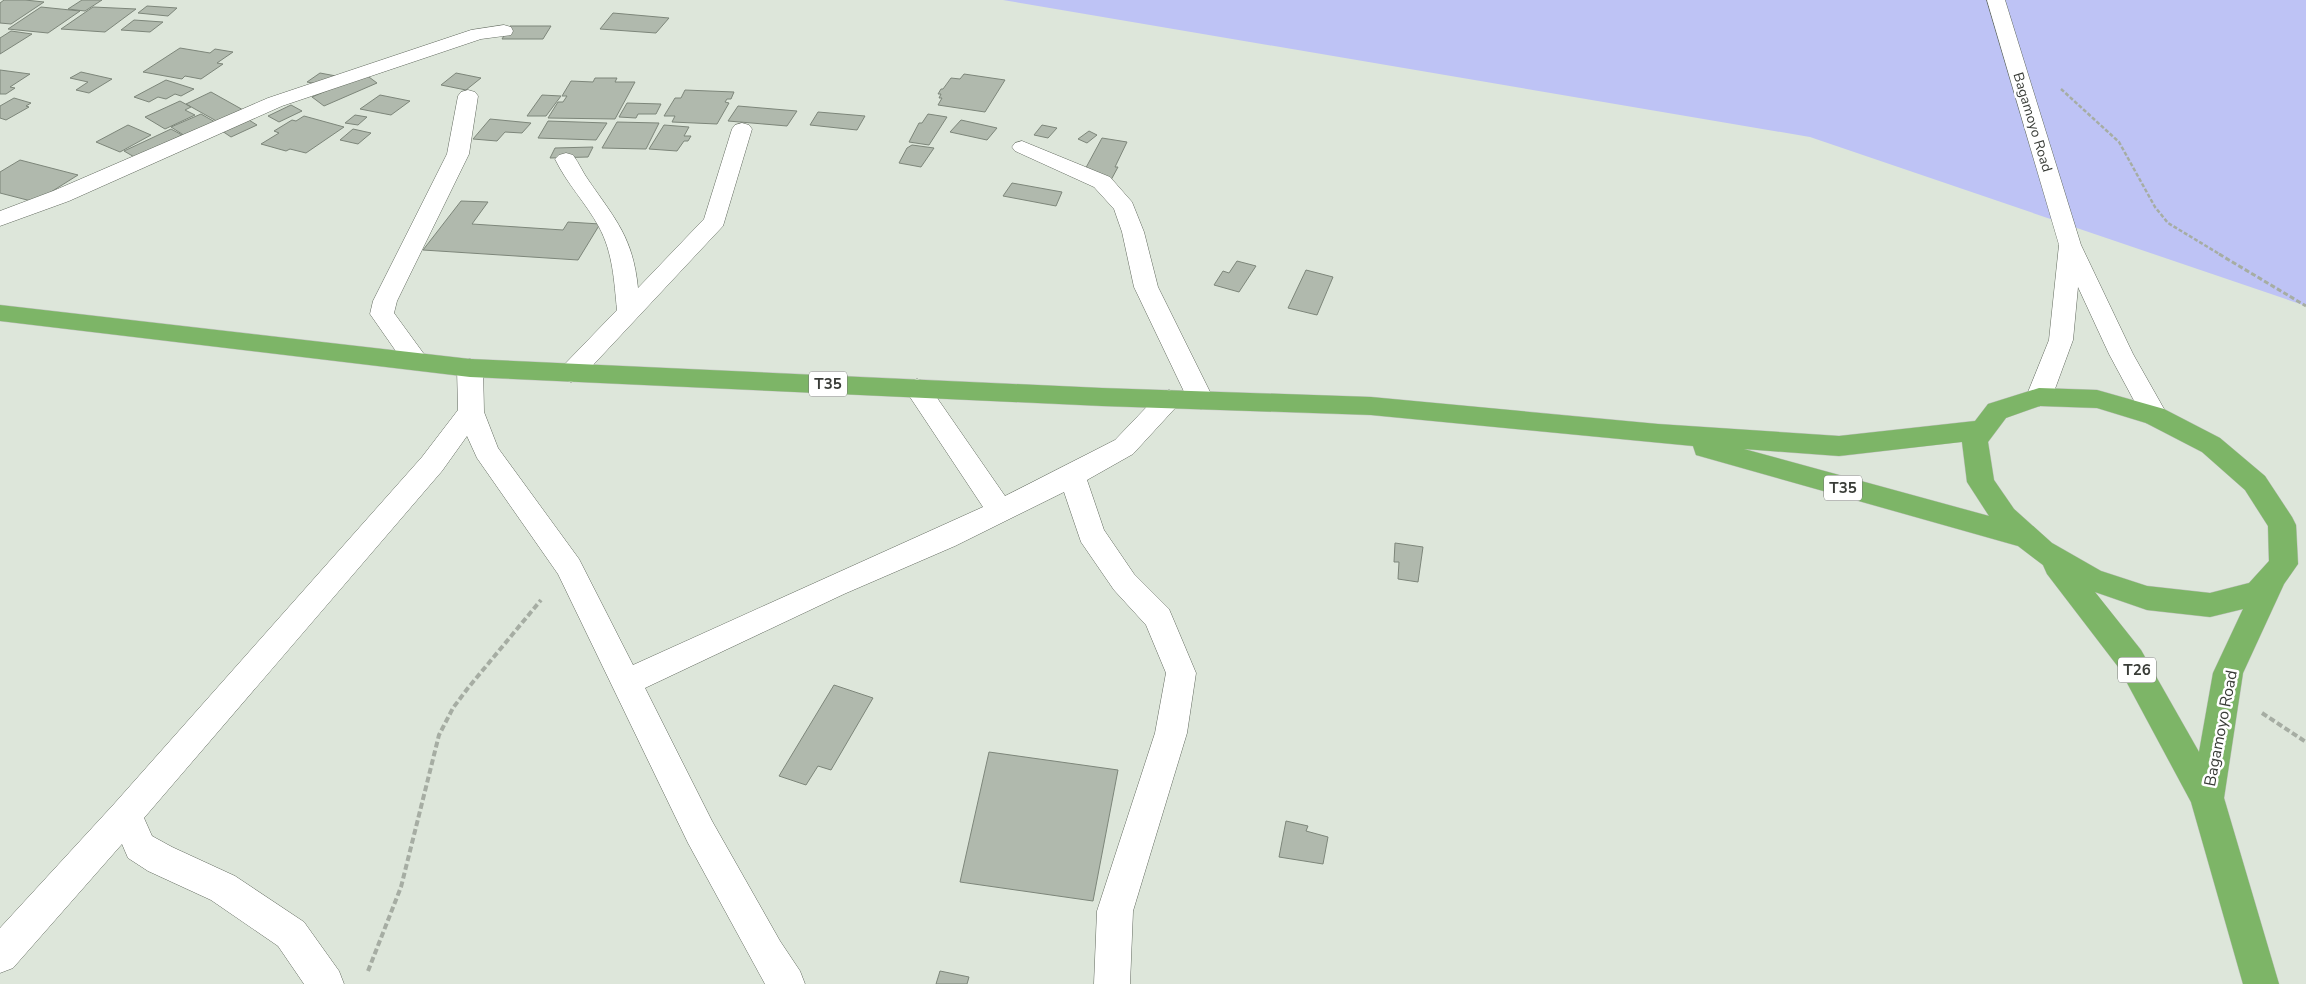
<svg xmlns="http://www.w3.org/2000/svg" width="2306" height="984" font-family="'Nunito Sans',sans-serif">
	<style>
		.green { fill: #bec3f5 }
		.building { fill: #b0b9ad; stroke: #7d867a }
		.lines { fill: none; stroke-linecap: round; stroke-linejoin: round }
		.street-casing { stroke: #626a5f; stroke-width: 1 }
		.secondary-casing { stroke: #626a5f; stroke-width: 1 }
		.highway-casing { stroke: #c4c4c3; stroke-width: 1 }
		.path-far2 { stroke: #a6ada3; stroke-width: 2.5; stroke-dasharray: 4 2; stroke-linecap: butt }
		.path-far1 { stroke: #a6ada3; stroke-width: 3; stroke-dasharray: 5 2.5; stroke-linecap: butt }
		.path { stroke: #a6ada3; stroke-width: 4; stroke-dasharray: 6 3; stroke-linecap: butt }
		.street { fill: #fff; fill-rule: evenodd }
		.secondary { fill: #fff; fill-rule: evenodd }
		.highway { fill: #7db567; fill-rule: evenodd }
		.labels { text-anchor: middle; stroke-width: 5; stroke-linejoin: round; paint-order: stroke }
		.far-street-label { font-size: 14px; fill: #393c37; stroke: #fff }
		.shield { fill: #fff; stroke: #747673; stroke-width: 1 }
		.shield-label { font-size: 15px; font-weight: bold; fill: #393c37 }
		.street-label { font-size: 16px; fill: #393c37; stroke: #fff }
	</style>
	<rect width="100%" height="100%" fill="#dde6da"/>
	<path class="green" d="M 1003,0 L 2306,0 L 2306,306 L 1810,137 Z"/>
	<path class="building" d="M 4,0 L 25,0 L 44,2 L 11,24 L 0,23 L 0,3 Z
		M 82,0 L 102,0 L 85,11 L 68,9 Z
		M 147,6 L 177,8 L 168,16 L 138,13 Z
		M 41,7 L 80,11 L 48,33 L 8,29 Z
		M 93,7 L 136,9 L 105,32 L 61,29 Z
		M 613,13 L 669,18 L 656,33 L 600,29 Z
		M 134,20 L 163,22 L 150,32 L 121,30 Z
		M 510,26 L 551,26 L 543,39 L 502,39 Z
		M 11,31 L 32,34 L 0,54 L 0,38 Z
		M 180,48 L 210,53 L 215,49 L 233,52 L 217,63 L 223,64 L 201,79 L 185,76 L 182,79 L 143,72 Z
		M 0,70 L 30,74 L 10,87 L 15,88 L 6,94 L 0,94 Z
		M 81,72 L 112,79 L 89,93 L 76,90 L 88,82 L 70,78 Z
		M 320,73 L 336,76 L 323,85 L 307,82 Z
		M 456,73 L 481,78 L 466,90 L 441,85 Z
		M 365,74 L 377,83 L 324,106 L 312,97 Z
		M 964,74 L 1005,80 L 985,112 L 938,105 L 942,98 L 939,98 L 941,94 L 938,94 L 941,89 L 943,89 L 951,78 L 960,79 Z
		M 595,78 L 617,78 L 615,82 L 635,82 L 615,119 L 548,118 L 558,102 L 563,102 L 567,96 L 562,96 L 571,81 L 593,82 Z
		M 166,80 L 194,89 L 181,96 L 175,94 L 166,99 L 158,97 L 149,102 L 134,97 Z
		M 685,90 L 734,92 L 731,99 L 727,99 L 725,102 L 729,103 L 717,124 L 672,122 L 675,116 L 664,116 L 675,98 L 681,98 Z
		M 211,92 L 245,111 L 220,123 L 186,104 Z
		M 380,95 L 410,101 L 391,115 L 360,109 Z
		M 542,95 L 561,96 L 546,116 L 527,116 Z
		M 14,98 L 31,103 L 26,106 L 29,107 L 6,120 L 0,118 L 0,106 Z
		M 180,101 L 191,107 L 185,110 L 195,115 L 165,129 L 145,117 Z
		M 627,103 L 661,104 L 656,114 L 638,114 L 636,118 L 619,117 Z
		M 291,105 L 302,111 L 279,122 L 268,116 Z
		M 738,106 L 797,111 L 787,126 L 728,121 Z
		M 818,112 L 865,116 L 857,130 L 810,125 Z
		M 201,114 L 215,122 L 185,136 L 171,127 Z
		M 928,114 L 947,117 L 929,145 L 909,142 L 919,123 L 922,123 Z
		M 355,115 L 367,117 L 358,125 L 345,123 Z
		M 304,116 L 344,127 L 306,153 L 290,149 L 286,151 L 261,144 L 279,133 L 274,131 L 292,120 L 296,121 Z
		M 244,117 L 257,125 L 231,137 L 219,129 Z
		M 490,119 L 531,123 L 522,133 L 505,132 L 497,141 L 473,139 Z
		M 961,120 L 997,128 L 987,140 L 950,132 Z
		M 548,121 L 607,123 L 596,140 L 538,138 Z
		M 617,122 L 659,123 L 646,149 L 602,148 Z
		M 128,125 L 151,135 L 120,152 L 96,142 Z
		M 664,125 L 689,127 L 684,136 L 691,136 L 688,141 L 684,141 L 677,151 L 649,149 Z
		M 1042,125 L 1057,128 L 1048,138 L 1034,135 Z
		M 171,129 L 182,135 L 136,158 L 124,151 Z
		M 353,129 L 371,133 L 358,144 L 340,140 Z
		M 1089,131 L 1097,135 L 1087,143 L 1078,139 Z
		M 1102,138 L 1127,142 L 1115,167 L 1118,167 L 1111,180 L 1082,175 Z
		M 912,145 L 934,148 L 921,167 L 899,163 L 907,148 Z
		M 593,147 L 588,157 L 550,158 L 555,148 Z
		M 20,160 L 78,175 L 35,202 L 0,193 L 0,172 Z
		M 1012,183 L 1062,192 L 1056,206 L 1003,196 Z
		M 461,201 L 488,202 L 472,224 L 563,230 L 568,222 L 600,224 L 578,260 L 423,250 Z
		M 1237,261 L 1256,266 L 1239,292 L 1214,285 L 1223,271 L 1229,273 Z
		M 1306,270 L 1333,277 L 1317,315 L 1288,308 Z
		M 1395,543 L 1423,547 L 1418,582 L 1398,579 L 1399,562 L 1394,562 Z
		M 834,685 L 873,698 L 831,770 L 818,766 L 806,785 L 779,776 Z
		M 989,752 L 1118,770 L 1093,901 L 960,882 Z
		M 1286,821 L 1308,826 L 1306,831 L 1328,837 L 1323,864 L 1279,857 Z
		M 940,971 L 969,977 L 967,984 L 936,984 Z"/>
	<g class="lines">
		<defs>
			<path id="street" d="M 504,25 L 511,27 L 513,31 L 511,35 L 481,39 L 282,106 L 69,201 L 0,226 L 0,211 L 53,191 L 268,98 L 471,30 Z
				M 468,90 L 475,92 L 478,96 L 469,154 L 397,301 L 394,313 L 429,361 L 425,367 L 416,370 L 407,367 L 370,314 L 373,301 L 447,154 L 458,96 L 461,92 Z
				M 742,123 L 749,125 L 752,129 L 723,226 L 580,379 L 571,382 L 562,379 L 558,373 L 562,367 L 617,310 C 614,281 613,253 599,227 C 586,203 567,184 555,159 L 559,155 L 566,153 L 573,155 C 579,163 583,173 589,181 C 616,220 633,238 638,288 L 704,219 L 732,129 L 735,125 Z
				M 1022,141 L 1110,177 L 1132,202 L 1144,232 L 1158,287 L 1214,400 L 1210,406 L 1201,409 L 1192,406 L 1188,400 L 1134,287 L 1122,232 L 1114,209 L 1094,187 L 1015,151 L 1012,147 L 1015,143 Z
				M 470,359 L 479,362 L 483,368 L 484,412 L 498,448 L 579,559 L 633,665 L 983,507 L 908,394 L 904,388 L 908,382 L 917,379 L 926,382 L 1005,496 L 1115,440 L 1160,393 L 1169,390 L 1178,393 L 1182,399 L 1178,405 L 1133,454 L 1087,480 L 1104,530 L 1134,574 L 1169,609 L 1196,673 L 1187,733 L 1133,911 L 1130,984 L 1094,984 L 1097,911 L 1155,733 L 1166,673 L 1146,625 L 1114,590 L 1081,542 L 1064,492 L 955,546 L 844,594 L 645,688 L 712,821 L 780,941 L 800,971 L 805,984 L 765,984 L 688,843 L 558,574 L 477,458 L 467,436 L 442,471 L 144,818 L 152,836 L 172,847 L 235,876 L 304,922 L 339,971 L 344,984 L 304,984 L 278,946 L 211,900 L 148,871 L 128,858 L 122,844 L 13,968 L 0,973 L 0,928 L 114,804 L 422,457 L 458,410 L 457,368 L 461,362 Z"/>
			<path id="secondary" d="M 1987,0 L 2005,0 L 2081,245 L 2133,354 L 2168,416 L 2164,423 L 2155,425 L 2146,423 L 2109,354 L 2078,287 L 2073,340 L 2052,397 L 2048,403 L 2039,406 L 2030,403 L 2026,397 L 2049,340 L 2059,245 Z"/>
			<path id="highway" d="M 0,305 L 470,359 L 1102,388 L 1371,397 L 1658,424 L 1839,436 L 1975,421 L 1988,404 L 2039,388 L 2097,390 L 2164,409 L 2220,438 L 2265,476 L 2292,517 L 2296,525 L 2298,564 L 2284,584 L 2243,673 L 2224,798 L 2279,984 L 2243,984 L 2191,802 L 2119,668 L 2047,574 L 2043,565 L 2018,546 L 1696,455 L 1693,446 L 1371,415 L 1102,406 L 470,377 L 0,321 ZM 2040,406 L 2097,408 L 2146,423 L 2202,452 L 2245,490 L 2268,526 L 2269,561 L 2249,583 L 2210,593 L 2147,586 L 2101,571 L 2052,543 L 2014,509 L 1994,480 L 1988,442 L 2006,418 ZM 1962,442 L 1967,482 L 1989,516 L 1744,449 L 1839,456 ZM 2095,592 L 2147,610 L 2210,617 L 2243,609 L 2213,673 L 2199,752 L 2141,650 Z"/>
		</defs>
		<use href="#street" class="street-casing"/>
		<use href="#secondary" class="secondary-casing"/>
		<use href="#highway" class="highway-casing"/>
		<path class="path-far2" d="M 2061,89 L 2119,142 L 2155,207 L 2168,223 L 2221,255"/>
		<path class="path-far1" d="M 2219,254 L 2306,306"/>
		<path class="path" d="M 2262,713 L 2306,742
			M 368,971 L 401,887 L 439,735 L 453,708 L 468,688 L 541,600"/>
		<use href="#street" class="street"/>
		<use href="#secondary" class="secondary"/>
		<use href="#highway" class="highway"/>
	</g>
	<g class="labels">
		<g class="far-street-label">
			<text transform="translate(2033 122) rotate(73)" y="5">Bagamoyo Road</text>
		</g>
		<g class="shield">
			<rect x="809" y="371.5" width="38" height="25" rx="4"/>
			<rect x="1824" y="475.5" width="38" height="25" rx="4"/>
			<rect x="2118" y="657.5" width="38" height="25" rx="4"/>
		</g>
		<g class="shield-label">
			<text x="828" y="389">T35</text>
			<text x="1843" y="493">T35</text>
			<text x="2137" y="675">T26</text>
		</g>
		<g class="street-label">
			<text transform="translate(2220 728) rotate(-79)" y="6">Bagamoyo Road</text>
		</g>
	</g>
</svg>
